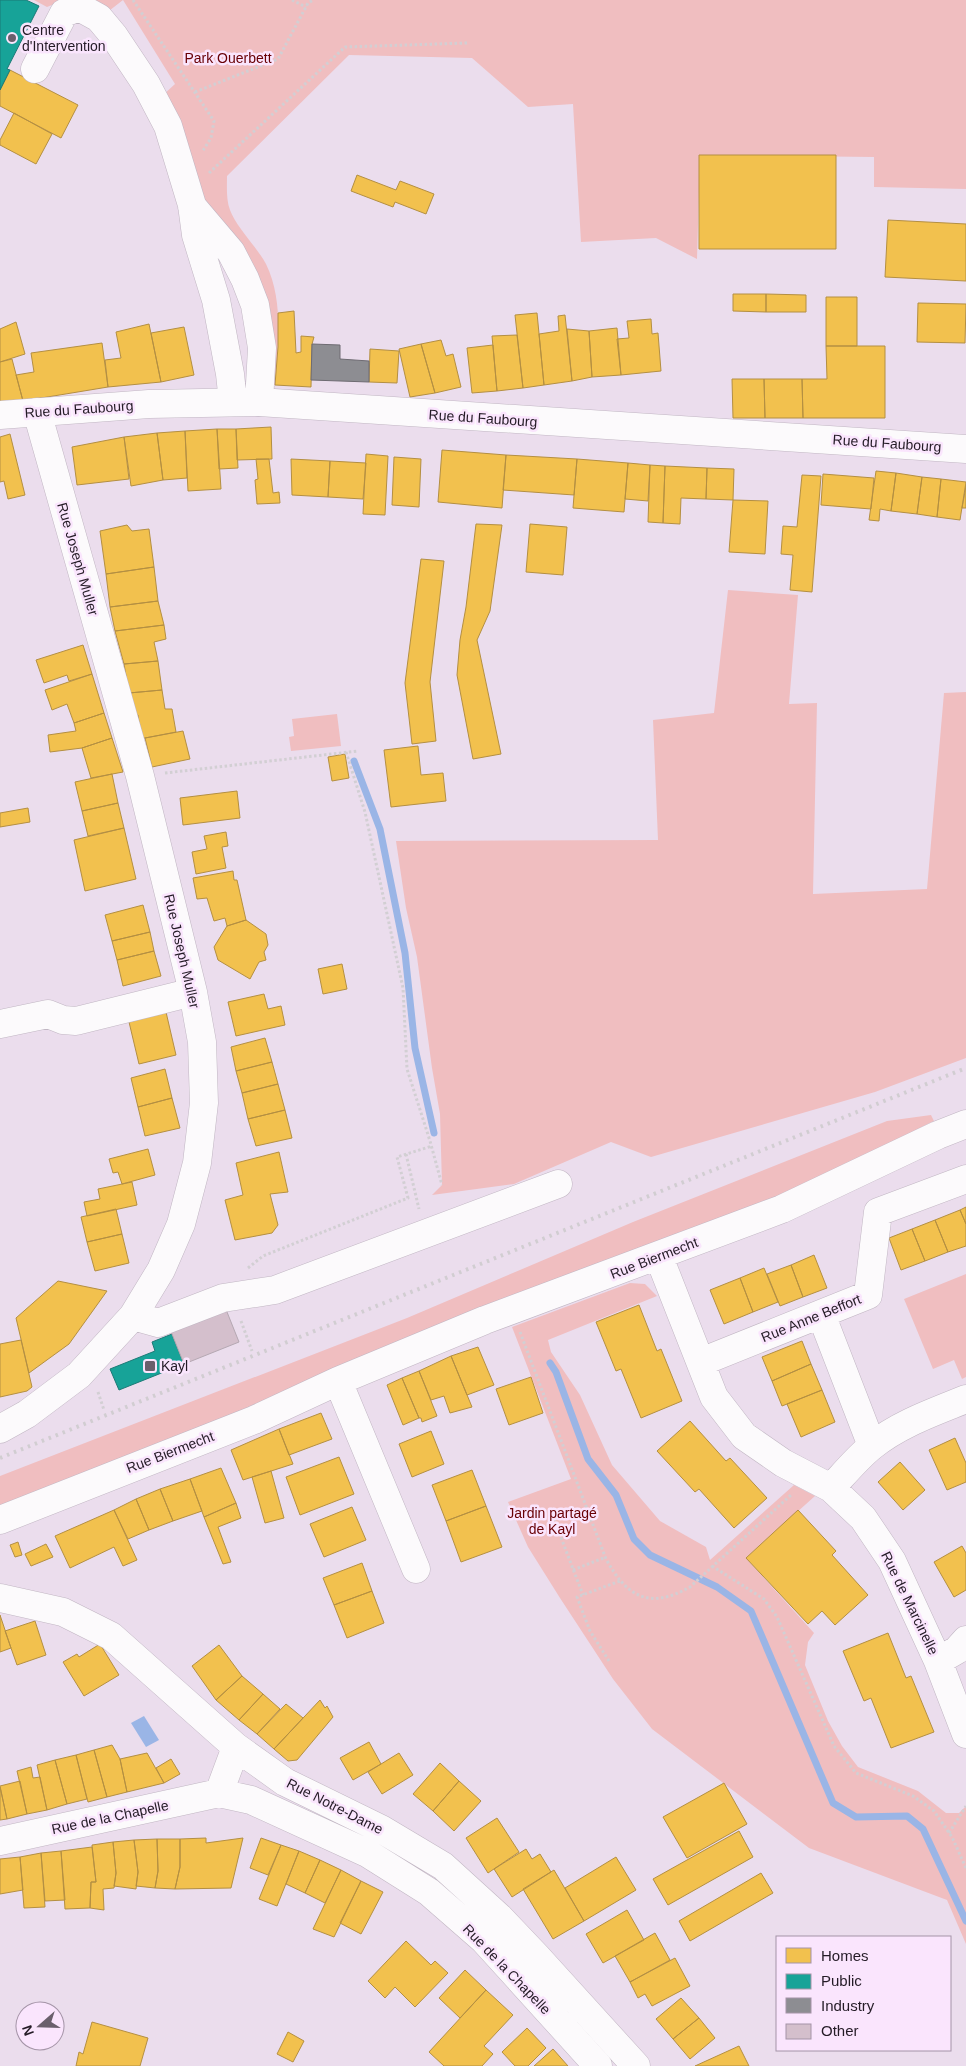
<svg xmlns="http://www.w3.org/2000/svg" width="966" height="2066" font-family="Helvetica,sans-serif">
	<style>
		.green { fill: #f0bec0 }
		.water { fill: #9ab5e6 }
		.homes { fill: #f2c14e; stroke: #b48f42 }
		.public { fill: #17a398; stroke: #1b7a76 }
		.industry { fill: #8d8d92; stroke: #6e6b72 }
		.lines { fill: none; stroke-linecap: round; stroke-linejoin: round }
		.stream { stroke: #9ab5e6; stroke-width: 7 }
		.building { fill: #d4bfcc; stroke: #b5a8b2 }
		.minor-casing { stroke: #c1b6c3; stroke-width: 29 }
		.major-casing { stroke: #c1b6c3; stroke-width: 29 }
		.path { stroke: #d2cfd3; stroke-width: 3; stroke-dasharray: 2.5 2.5; stroke-linecap: butt }
		.minor { stroke: #fcfafc; stroke-width: 28 }
		.major { stroke: #fcfafc; stroke-width: 28 }
		.rail { stroke: #d1cdd1; stroke-width: 4; stroke-dasharray: 2.5 5; stroke-linecap: butt }
		.poi-dot { fill: #6a5f6c; stroke: #fae5fd; stroke-width: 2 }
		.labels { text-anchor: middle; stroke-width: 5; stroke-linejoin: round; paint-order: stroke }
		.poi-label { font-size: 14px; fill: #241b26; stroke: #fae5fd; text-anchor: start }
		.park-label { font-size: 14px; fill: #680005; stroke: #fae5fd }
		.street-label { font-size: 14px; fill: #241b26; stroke: #fae5fd }
	</style>
	<rect width="100%" height="100%" fill="#ebdded"/>
	<path class="green" d="M 34,0 L 64,0 L 47,7 Z
		M 85,0 L 966,0 L 966,189 L 874,187 L 874,157 L 700,155 L 697,259 L 656,238 L 581,242 L 573,104 L 528,107 L 472,58 L 349,55 L 227,176 C 227,186 226,200 230,210 C 236,227 257,247 266,264 C 284,301 278,346 275,385 L 271,384 L 269,347 L 198,200 L 162,96 L 175,84 L 123,0 L 105,14 Z
		M 728,590 L 798,595 L 789,704 L 817,703 L 813,894 L 927,889 L 944,693 L 966,692 L 966,1058 L 875,1092 L 651,1157 L 611,1142 L 514,1184 L 432,1195 L 442,1185 L 440,1114 L 432,1068 L 417,957 L 406,908 L 396,841 L 658,840 L 653,720 L 714,713 Z
		M 337,714 L 341,746 L 291,751 L 289,737 L 294,736 L 292,719 Z
		M 931,1115 L 934,1121 L 776,1199 L 0,1508 L 0,1476 L 407,1318 L 633,1222 L 887,1121 Z
		M 966,1274 L 966,1377 L 962,1379 L 954,1360 L 933,1369 L 904,1299 Z
		M 630,1283 L 645,1284 L 657,1296 L 548,1340 L 551,1352 L 580,1395 L 612,1465 L 660,1521 L 706,1547 L 710,1560 L 794,1485 L 815,1496 L 746,1558 L 814,1633 L 808,1642 L 805,1665 L 828,1721 L 842,1746 L 858,1767 L 918,1791 L 946,1813 L 959,1813 L 966,1806 L 966,1944 L 947,1900 L 809,1848 L 652,1729 L 613,1679 L 560,1598 L 528,1547 L 508,1502 L 571,1479 L 512,1327 Z"/>
	<path class="water" d="M 144,1716 L 159,1740 L 146,1747 L 131,1723 Z"/>
	<path class="homes" d="M 10,70 L 78,105 L 61,138 L 0,106 L 0,90 Z
		M 14,113 L 52,134 L 36,164 L 0,145 L 0,140 Z
		M 699,155 L 836,155 L 836,249 L 699,249 Z
		M 357,175 L 396,190 L 400,181 L 434,194 L 426,214 L 395,202 L 393,207 L 351,191 Z
		M 888,220 L 966,224 L 966,281 L 885,277 Z
		M 733,294 L 766,294 L 766,312 L 733,311 Z
		M 766,294 L 806,295 L 806,312 L 766,312 Z
		M 826,297 L 857,297 L 857,346 L 826,346 Z
		M 918,303 L 966,304 L 965,343 L 917,342 Z
		M 294,311 L 296,353 L 301,352 L 301,336 L 314,337 L 312,344 L 311,387 L 275,385 L 278,347 L 278,313 Z
		M 537,313 L 544,385 L 523,388 L 515,315 Z
		M 565,315 L 572,381 L 544,385 L 539,334 L 559,331 L 558,316 Z
		M 651,319 L 652,334 L 658,333 L 661,371 L 621,375 L 617,339 L 629,338 L 627,321 Z
		M 16,322 L 25,354 L 0,362 L 0,329 Z
		M 149,324 L 161,382 L 108,387 L 105,360 L 121,358 L 116,332 Z
		M 184,327 L 194,375 L 161,382 L 151,333 Z
		M 617,328 L 621,375 L 592,377 L 589,331 Z
		M 567,329 L 589,331 L 592,377 L 572,381 Z
		M 517,335 L 523,388 L 497,391 L 492,336 Z
		M 441,340 L 446,356 L 453,354 L 461,387 L 435,393 L 421,344 Z
		M 102,343 L 108,387 L 23,401 L 16,375 L 34,372 L 31,353 Z
		M 421,344 L 435,393 L 410,397 L 399,349 Z
		M 493,345 L 497,391 L 472,393 L 467,348 Z
		M 826,346 L 885,346 L 885,418 L 803,418 L 802,379 L 827,379 Z
		M 370,349 L 399,351 L 397,383 L 369,382 Z
		M 12,359 L 23,401 L 0,403 L 0,362 Z
		M 732,379 L 764,379 L 765,418 L 733,418 Z
		M 764,379 L 802,379 L 803,418 L 765,418 Z
		M 271,427 L 272,459 L 237,460 L 236,429 Z
		M 217,429 L 236,429 L 238,468 L 219,469 Z
		M 217,429 L 221,489 L 188,491 L 185,431 Z
		M 185,431 L 187,478 L 163,480 L 157,433 Z
		M 157,433 L 163,480 L 131,486 L 124,437 Z
		M 10,434 L 25,495 L 8,499 L 4,481 L 0,482 L 0,437 Z
		M 124,437 L 129,479 L 77,485 L 72,447 Z
		M 442,450 L 506,455 L 502,508 L 438,502 Z
		M 366,454 L 388,456 L 385,515 L 363,514 Z
		M 506,455 L 577,459 L 574,495 L 503,490 Z
		M 394,457 L 421,459 L 419,507 L 392,505 Z
		M 256,459 L 269,459 L 273,493 L 279,492 L 280,503 L 257,504 L 255,480 L 258,479 Z
		M 291,459 L 330,461 L 328,497 L 292,495 Z
		M 577,459 L 628,463 L 624,512 L 573,508 Z
		M 330,461 L 366,463 L 363,499 L 328,497 Z
		M 628,463 L 650,465 L 648,501 L 625,499 Z
		M 650,465 L 665,466 L 663,523 L 648,522 Z
		M 665,466 L 707,468 L 706,499 L 681,498 L 680,524 L 663,523 Z
		M 707,468 L 734,469 L 733,500 L 706,499 Z
		M 876,471 L 896,473 L 891,511 L 880,509 L 879,521 L 869,520 Z
		M 896,473 L 922,477 L 917,514 L 891,511 Z
		M 823,474 L 874,478 L 871,509 L 821,505 Z
		M 802,475 L 821,476 L 812,592 L 790,590 L 793,555 L 781,554 L 783,526 L 797,527 Z
		M 922,477 L 941,479 L 937,517 L 917,514 Z
		M 941,479 L 966,482 L 960,520 L 937,517 Z
		M 966,486 L 966,508 L 962,508 Z
		M 733,500 L 768,501 L 765,554 L 729,552 Z
		M 476,524 L 502,525 L 490,611 L 477,640 L 501,754 L 473,759 L 457,675 L 460,640 L 466,607 Z
		M 530,524 L 567,527 L 563,575 L 526,572 Z
		M 127,525 L 132,531 L 149,529 L 154,567 L 106,574 L 100,531 Z
		M 421,559 L 444,561 L 430,682 L 436,741 L 412,744 L 405,683 Z
		M 154,567 L 158,601 L 110,607 L 106,574 Z
		M 158,601 L 164,625 L 115,631 L 110,607 Z
		M 164,625 L 166,639 L 154,642 L 158,661 L 124,664 L 115,631 Z
		M 83,645 L 92,674 L 69,681 L 67,675 L 44,683 L 36,660 Z
		M 158,661 L 162,690 L 129,693 L 124,664 Z
		M 92,674 L 104,713 L 74,723 L 67,704 L 52,710 L 45,690 Z
		M 162,690 L 165,709 L 172,709 L 176,732 L 145,738 L 141,738 L 138,715 L 131,715 L 129,693 Z
		M 104,713 L 112,738 L 82,748 L 50,752 L 48,735 L 76,731 L 74,723 Z
		M 183,731 L 190,759 L 152,767 L 145,738 Z
		M 112,738 L 123,772 L 91,778 L 82,748 Z
		M 418,746 L 421,775 L 443,773 L 446,801 L 391,807 L 384,750 Z
		M 345,754 L 349,778 L 332,781 L 328,757 Z
		M 112,774 L 118,803 L 82,811 L 75,782 Z
		M 237,791 L 240,818 L 183,825 L 180,798 Z
		M 118,803 L 124,828 L 88,836 L 82,811 Z
		M 28,808 L 30,822 L 0,827 L 0,813 Z
		M 124,828 L 136,879 L 85,891 L 74,840 Z
		M 226,832 L 228,846 L 222,847 L 226,868 L 196,874 L 192,852 L 207,849 L 204,836 Z
		M 233,871 L 234,880 L 237,880 L 246,920 L 227,926 L 225,918 L 214,921 L 207,898 L 197,899 L 193,878 Z
		M 143,905 L 150,932 L 112,941 L 105,915 Z
		M 246,920 L 266,934 L 268,945 L 264,952 L 266,960 L 259,962 L 250,979 L 218,960 L 214,947 L 227,926 Z
		M 150,932 L 154,951 L 117,960 L 112,941 Z
		M 154,951 L 161,976 L 123,986 L 117,960 Z
		M 342,964 L 347,989 L 323,994 L 318,969 Z
		M 264,994 L 268,1009 L 281,1006 L 285,1025 L 236,1036 L 228,1002 Z
		M 166,1012 L 176,1055 L 139,1064 L 129,1022 Z
		M 265,1038 L 272,1062 L 236,1071 L 231,1047 Z
		M 272,1062 L 278,1084 L 242,1093 L 236,1071 Z
		M 165,1069 L 172,1098 L 138,1107 L 131,1078 Z
		M 278,1084 L 285,1110 L 248,1119 L 242,1093 Z
		M 172,1098 L 180,1128 L 145,1136 L 138,1107 Z
		M 285,1110 L 292,1138 L 256,1146 L 248,1119 Z
		M 148,1149 L 155,1175 L 122,1184 L 118,1172 L 113,1173 L 109,1159 Z
		M 279,1152 L 288,1192 L 270,1194 L 278,1225 L 272,1233 L 235,1240 L 225,1200 L 243,1195 L 236,1163 Z
		M 132,1182 L 137,1205 L 87,1216 L 84,1202 L 100,1199 L 98,1189 Z
		M 966,1207 L 966,1224 L 960,1210 Z
		M 116,1209 L 122,1234 L 87,1242 L 81,1217 Z
		M 960,1210 L 966,1224 L 966,1246 L 948,1252 L 935,1220 Z
		M 935,1220 L 948,1252 L 925,1261 L 912,1229 Z
		M 912,1229 L 925,1261 L 901,1270 L 889,1238 Z
		M 122,1234 L 129,1263 L 95,1271 L 87,1242 Z
		M 814,1255 L 827,1288 L 803,1297 L 791,1265 Z
		M 791,1265 L 803,1297 L 780,1306 L 767,1274 Z
		M 764,1268 L 778,1302 L 753,1312 L 740,1278 Z
		M 740,1278 L 753,1312 L 724,1324 L 710,1290 Z
		M 58,1281 L 107,1291 L 69,1344 L 29,1373 L 16,1318 Z
		M 639,1305 L 657,1351 L 661,1349 L 682,1401 L 641,1418 L 621,1369 L 616,1371 L 596,1322 Z
		M 21,1340 L 32,1387 L 27,1391 L 0,1397 L 0,1344 Z
		M 802,1341 L 811,1364 L 772,1381 L 762,1357 Z
		M 478,1347 L 494,1385 L 467,1395 L 451,1356 Z
		M 451,1356 L 472,1407 L 450,1413 L 444,1396 L 431,1400 L 419,1371 Z
		M 811,1364 L 822,1390 L 782,1406 L 772,1381 Z
		M 419,1371 L 437,1416 L 422,1422 L 421,1418 L 419,1418 L 402,1378 Z
		M 531,1377 L 543,1413 L 509,1425 L 496,1389 Z
		M 402,1378 L 419,1418 L 403,1425 L 387,1385 Z
		M 822,1390 L 835,1422 L 801,1437 L 787,1404 Z
		M 321,1413 L 332,1439 L 289,1455 L 279,1429 Z
		M 690,1421 L 726,1461 L 730,1458 L 767,1498 L 734,1528 L 699,1489 L 695,1492 L 657,1451 Z
		M 279,1429 L 293,1464 L 243,1480 L 231,1450 Z
		M 431,1431 L 444,1464 L 412,1477 L 399,1444 Z
		M 955,1438 L 966,1463 L 966,1482 L 947,1490 L 929,1450 Z
		M 339,1457 L 354,1494 L 300,1515 L 286,1477 Z
		M 900,1462 L 925,1490 L 903,1510 L 878,1482 Z
		M 221,1468 L 236,1503 L 204,1517 L 190,1479 Z
		M 472,1470 L 486,1506 L 446,1521 L 432,1485 Z
		M 271,1471 L 284,1518 L 265,1523 L 252,1477 Z
		M 190,1479 L 202,1511 L 173,1521 L 160,1489 Z
		M 160,1489 L 173,1521 L 149,1530 L 136,1499 Z
		M 136,1499 L 149,1530 L 128,1539 L 114,1510 Z
		M 236,1503 L 241,1518 L 218,1527 L 231,1562 L 223,1564 L 204,1517 Z
		M 486,1506 L 502,1547 L 461,1562 L 446,1521 Z
		M 352,1507 L 366,1540 L 324,1557 L 310,1524 Z
		M 114,1510 L 137,1560 L 123,1566 L 114,1547 L 70,1568 L 55,1536 Z
		M 798,1510 L 836,1551 L 832,1555 L 868,1595 L 835,1625 L 822,1611 L 808,1624 L 746,1558 Z
		M 18,1542 L 22,1555 L 15,1557 L 10,1545 Z
		M 46,1544 L 53,1557 L 31,1566 L 25,1554 Z
		M 962,1546 L 966,1553 L 966,1590 L 954,1597 L 934,1562 Z
		M 362,1563 L 372,1591 L 334,1605 L 323,1578 Z
		M 372,1591 L 384,1623 L 347,1638 L 334,1605 Z
		M 0,1615 L 11,1648 L 0,1652 Z
		M 35,1621 L 46,1655 L 17,1665 L 5,1631 Z
		M 888,1633 L 906,1678 L 911,1676 L 934,1732 L 891,1748 L 871,1698 L 864,1701 L 843,1651 Z
		M 100,1644 L 119,1675 L 84,1696 L 63,1662 L 77,1654 L 79,1657 Z
		M 219,1645 L 242,1676 L 216,1700 L 192,1666 Z
		M 242,1676 L 263,1694 L 239,1720 L 216,1700 Z
		M 263,1694 L 280,1709 L 257,1734 L 239,1720 Z
		M 320,1700 L 325,1708 L 327,1706 L 333,1717 L 297,1760 L 288,1761 L 274,1749 Z
		M 286,1704 L 303,1718 L 274,1749 L 257,1734 Z
		M 369,1742 L 381,1764 L 353,1780 L 340,1758 Z
		M 112,1745 L 120,1759 L 127,1792 L 107,1797 L 94,1750 Z
		M 94,1750 L 107,1797 L 88,1802 L 76,1755 Z
		M 147,1753 L 164,1783 L 127,1792 L 120,1759 Z
		M 399,1753 L 413,1775 L 382,1794 L 368,1772 Z
		M 76,1755 L 87,1799 L 67,1804 L 55,1760 Z
		M 171,1759 L 180,1774 L 164,1783 L 156,1768 Z
		M 55,1760 L 67,1804 L 47,1810 L 37,1765 Z
		M 440,1763 L 459,1781 L 433,1811 L 413,1794 Z
		M 31,1767 L 33,1778 L 40,1777 L 47,1810 L 27,1814 L 17,1771 Z
		M 20,1781 L 27,1814 L 7,1819 L 0,1786 Z
		M 459,1781 L 481,1801 L 454,1831 L 433,1811 Z
		M 724,1783 L 747,1824 L 687,1858 L 663,1817 Z
		M 0,1787 L 7,1819 L 0,1820 Z
		M 497,1818 L 519,1852 L 488,1873 L 466,1838 Z
		M 739,1831 L 753,1857 L 668,1905 L 653,1879 Z
		M 206,1838 L 206,1843 L 243,1838 L 231,1888 L 175,1889 L 180,1867 L 180,1839 Z
		M 261,1838 L 281,1845 L 268,1875 L 250,1868 Z
		M 157,1839 L 158,1871 L 155,1888 L 136,1886 L 138,1872 L 134,1840 Z
		M 157,1839 L 180,1839 L 180,1867 L 175,1889 L 155,1888 L 158,1871 Z
		M 134,1840 L 138,1872 L 136,1889 L 114,1886 L 116,1873 L 113,1842 Z
		M 113,1842 L 116,1873 L 114,1888 L 103,1889 L 104,1910 L 90,1908 L 91,1882 L 96,1882 L 92,1845 Z
		M 281,1845 L 299,1851 L 277,1906 L 259,1899 Z
		M 92,1847 L 96,1882 L 91,1882 L 90,1908 L 65,1909 L 61,1851 Z
		M 526,1849 L 532,1859 L 540,1854 L 551,1872 L 512,1897 L 494,1869 Z
		M 61,1851 L 65,1900 L 45,1901 L 41,1853 Z
		M 299,1851 L 320,1860 L 305,1893 L 286,1884 Z
		M 41,1853 L 45,1907 L 24,1908 L 20,1857 Z
		M 20,1857 L 23,1890 L 0,1894 L 0,1859 Z
		M 616,1857 L 636,1890 L 584,1921 L 565,1888 Z
		M 320,1860 L 341,1870 L 325,1903 L 305,1893 Z
		M 341,1870 L 361,1881 L 334,1937 L 313,1929 Z
		M 554,1870 L 584,1921 L 553,1939 L 523,1889 Z
		M 761,1873 L 773,1893 L 690,1941 L 679,1921 Z
		M 361,1881 L 383,1892 L 361,1934 L 340,1923 Z
		M 627,1910 L 644,1940 L 603,1963 L 586,1934 Z
		M 655,1933 L 670,1960 L 630,1982 L 615,1956 Z
		M 406,1941 L 431,1965 L 435,1961 L 448,1973 L 415,2007 L 395,1987 L 385,1998 L 368,1981 Z
		M 675,1958 L 690,1986 L 652,2006 L 645,1994 L 638,1998 L 630,1982 Z
		M 465,1970 L 486,1990 L 460,2018 L 439,1998 Z
		M 486,1990 L 513,2015 L 484,2046 L 493,2054 L 482,2066 L 444,2066 L 429,2052 Z
		M 681,1998 L 699,2018 L 673,2039 L 656,2019 Z
		M 699,2018 L 715,2038 L 690,2059 L 673,2039 Z
		M 92,2022 L 148,2038 L 140,2066 L 76,2066 L 79,2052 L 83,2054 Z
		M 527,2028 L 546,2048 L 528,2066 L 515,2066 L 502,2052 Z
		M 288,2032 L 304,2041 L 293,2062 L 277,2054 Z
		M 739,2046 L 749,2066 L 695,2066 Z
		M 553,2049 L 568,2066 L 534,2066 Z"/>
	<path class="public" d="M 0,0 L 26,0 L 39,6 L 7,69 L 10,70 L 0,90 Z
		M 172,1334 L 184,1364 L 119,1390 L 110,1369 L 155,1351 L 152,1342 Z"/>
	<path class="industry" d="M 312,344 L 340,345 L 340,359 L 369,361 L 369,382 L 311,380 Z"/>
	<g class="lines">
		<path class="stream" d="M 354,761 L 380,829 L 405,953 L 415,1048 L 434,1133
			M 550,1363 L 556,1372 L 588,1459 L 616,1495 L 634,1539 L 650,1555 L 717,1587 L 751,1611 L 833,1803 L 856,1817 L 907,1816 L 923,1829 L 966,1921"/>
	</g>
	<path class="building" d="M 225,1307 L 239,1342 L 184,1364 L 170,1329 Z"/>
	<g class="lines">
		<defs>
			<path id="minor" d="M 35,69 L 64,13 L 79,7 L 99,18 L 114,36 L 146,84 L 168,126 L 192,205 L 196,235 L 216,300 L 230,374 L 233,402
				M 192,206 L 231,252 L 245,279 L 255,305 L 262,348 L 259,402
				M 0,1024 L 48,1014 L 63,1020 L 76,1021 L 193,992
				M 659,1257 L 714,1397 L 744,1436 L 783,1463 L 831,1488 L 863,1518 L 892,1561 L 938,1661 L 966,1734
				M 821,1314 L 872,1446
				M 133,1316 L 158,1323 L 223,1298 L 275,1290 L 558,1184
				M 701,1362 L 868,1295 L 878,1212 L 966,1179
				M 338,1381 L 416,1569
				M 0,1429 L 27,1414 L 79,1375 L 133,1316 L 161,1270 L 181,1224 L 197,1163 L 204,1103 L 202,1042 L 193,992 L 140,776 L 37,412
				M 831,1488 C 844,1474 857,1458 872,1446 C 899,1424 934,1412 966,1399
				M 0,1520 L 254,1420 L 338,1381 L 485,1320 L 782,1209 L 938,1135 L 966,1124
				M 0,1598 L 63,1612 L 111,1636 L 236,1747 L 285,1782 L 381,1829 L 443,1866 L 499,1917 L 537,1957 L 636,2066
				M 938,1661 L 957,1650 L 966,1640
				M 219,1793 L 236,1747
				M 0,1841 L 219,1793 L 251,1800 L 367,1853 L 429,1892 L 484,1940 L 598,2066"/>
			<path id="major" d="M 0,415 L 149,404 L 259,402 L 966,449"/>
		</defs>
		<use href="#minor" class="minor-casing"/>
		<use href="#major" class="major-casing"/>
		<path class="path" d="M 133,0 L 214,121 L 211,138 L 202,152
			M 292,0 L 306,7
			M 195,92 L 278,59 L 308,3 L 313,0
			M 209,173 L 345,47 L 468,43
			M 346,752 L 365,812 L 403,988 L 407,1069 L 430,1141 L 442,1185
			M 165,773 L 358,751
			M 406,1154 L 419,1209
			M 248,1268 L 263,1256 L 408,1198 L 397,1157 L 432,1146
			M 241,1321 L 252,1351
			M 520,1332 L 606,1559 C 627,1597 649,1610 690,1587 L 791,1495
			M 98,1392 L 104,1410
			M 552,1514 L 583,1595
			M 712,1566 L 764,1599 L 777,1617 L 834,1746 L 856,1773 L 913,1796 L 934,1811 L 952,1837 L 966,1868
			M 573,1570 L 606,1557
			M 609,1661 L 590,1631 L 577,1597 L 620,1581
			M 949,1833 L 966,1806"/>
		<use href="#minor" class="minor"/>
		<use href="#major" class="major"/>
		<path class="rail" d="M 0,1458 L 966,1068"/>
	</g>
	<g class="poi-dot">
		<circle cx="12" cy="38" r="5"/>
		<rect x="144" y="1360" width="12" height="12" rx="2.5"/>
	</g>
	<g class="labels">
		<g class="poi-label">
			<text x="22" y="35">Centre<tspan x="22" dy="16">d'Intervention</tspan></text>
			<text x="161" y="1371">Kayl</text>
		</g>
		<g class="park-label">
			<text x="228" y="63">Park Ouerbett</text>
			<text x="552" y="1518">Jardin partagé<tspan x="552" dy="16">de Kayl</tspan></text>
		</g>
		<g class="street-label">
			<text transform="translate(79 409) rotate(-4)" y="5">Rue du Faubourg</text>
			<text transform="translate(483 418) rotate(4)" y="5">Rue du Faubourg</text>
			<text transform="translate(887 443) rotate(4)" y="5">Rue du Faubourg</text>
			<text transform="translate(78 559) rotate(74)" y="5">Rue Joseph Muller</text>
			<text transform="translate(182 951) rotate(77)" y="5">Rue Joseph Muller</text>
			<text transform="translate(654 1258) rotate(-21)" y="5">Rue Biermecht</text>
			<text transform="translate(811 1318) rotate(-22)" y="5">Rue Anne Beffort</text>
			<text transform="translate(170 1452) rotate(-21)" y="5">Rue Biermecht</text>
			<text transform="translate(910 1603) rotate(64)" y="5">Rue de Marcinelle</text>
			<text transform="translate(335 1806) rotate(27)" y="5">Rue Notre-Dame</text>
			<text transform="translate(110 1817) rotate(-12)" y="5">Rue de la Chapelle</text>
			<text transform="translate(507 1969) rotate(46)" y="5">Rue de la Chapelle</text>
		</g>
	</g>
	<rect x="776" y="1936" width="175" height="115" fill="#fae5fd" stroke="#a494a7"/>
	<rect x="786" y="1948" width="25" height="15" fill="#f2c14e" stroke="#a494a7"/>
	<text x="821" y="1961" font-size="15" fill="#241b26">Homes</text>
	<rect x="786" y="1974" width="25" height="15" fill="#17a398" stroke="#a494a7"/>
	<text x="821" y="1986" font-size="15" fill="#241b26">Public</text>
	<rect x="786" y="1998" width="25" height="15" fill="#8d8d92" stroke="#a494a7"/>
	<text x="821" y="2011" font-size="15" fill="#241b26">Industry</text>
	<rect x="786" y="2024" width="25" height="15" fill="#d4bfcc" stroke="#a494a7"/>
	<text x="821" y="2036" font-size="15" fill="#241b26">Other</text>
	<g transform="translate(40 2026) rotate(250)"><circle r="24" fill="#fae5fd" stroke="#a494a7"/>
	<path d="M0-4L9 19L0 12L-9 19Z" fill="#6a5f6c"/>
	<text y="-8" font-size="14" font-weight="bold" text-anchor="middle" fill="#241b26">N</text>
	</g>
</svg>
